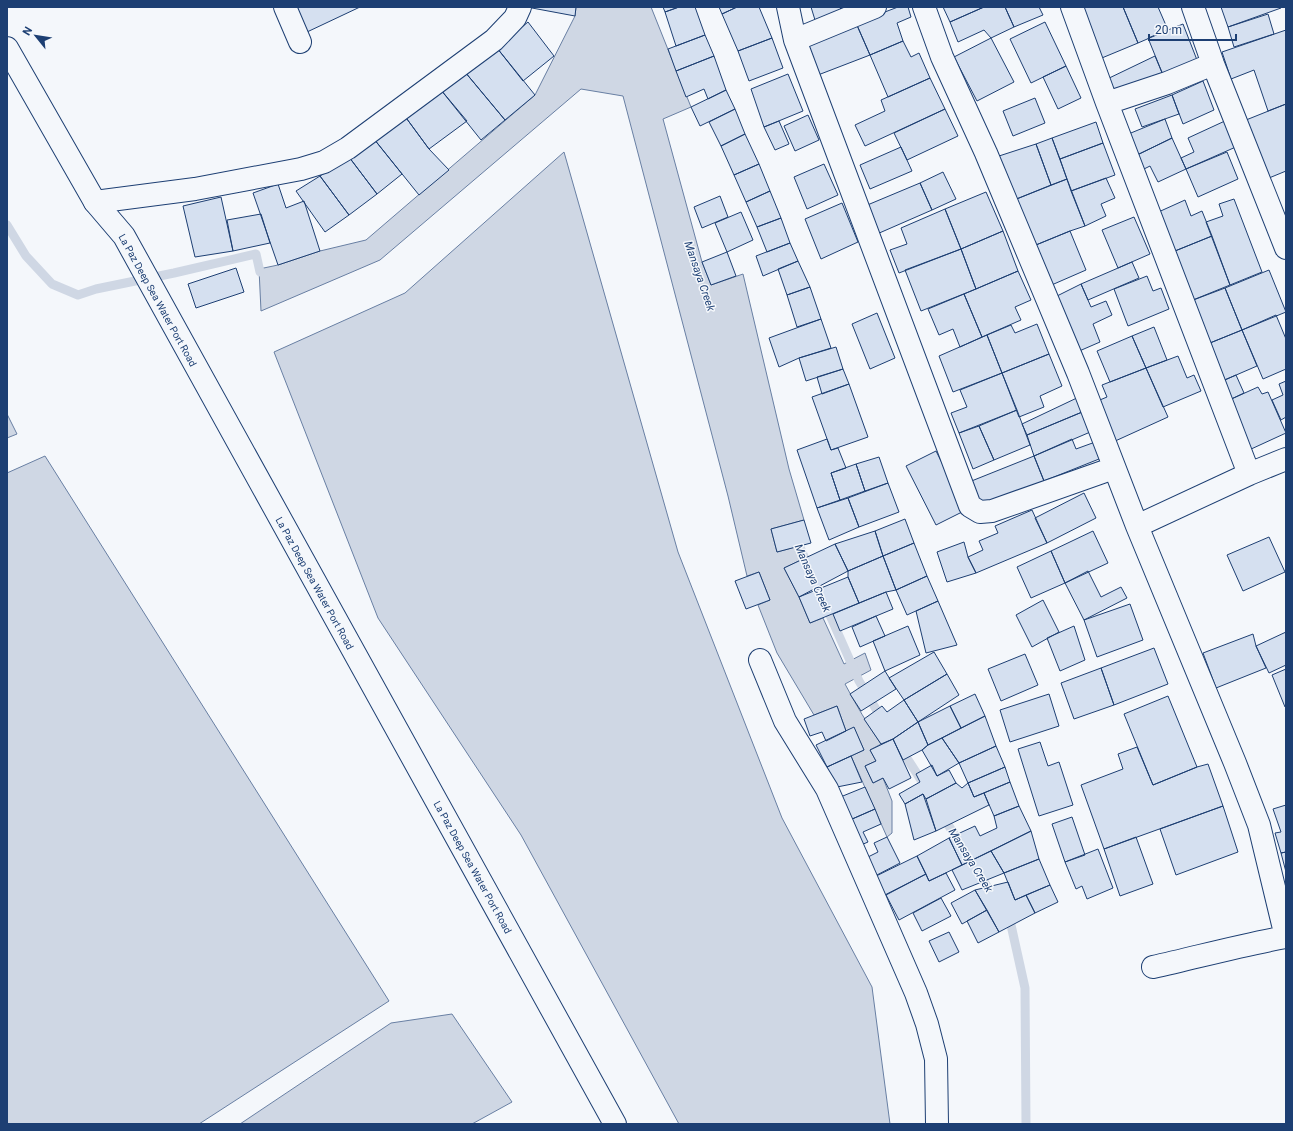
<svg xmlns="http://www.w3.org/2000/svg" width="1293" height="1131" font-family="Roboto,sans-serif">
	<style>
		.water { fill: #cfd7e4; stroke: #687fa3 }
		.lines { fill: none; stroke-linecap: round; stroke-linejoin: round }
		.stream { stroke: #cfd7e4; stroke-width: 9 }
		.building { fill: #d5e0f0; stroke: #1d3f73 }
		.minor-casing { stroke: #1d3f73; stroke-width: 24 }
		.major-casing { stroke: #1d3f73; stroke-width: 24 }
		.minor { stroke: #f4f7fb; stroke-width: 22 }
		.major { stroke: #f4f7fb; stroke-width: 22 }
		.labels { text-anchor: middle; stroke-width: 3; stroke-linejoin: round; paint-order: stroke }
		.street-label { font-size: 10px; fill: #1d3f73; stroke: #f4f7fb }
		.water-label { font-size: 11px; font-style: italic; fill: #1d3f73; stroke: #f4f7fb }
	</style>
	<rect width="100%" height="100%" fill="#f4f7fb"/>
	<path class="water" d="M 576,7 L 651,7 L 691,107 L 663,119 L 702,262 L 711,285 L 743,274 L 789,469 L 804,520 L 771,529 L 777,552 L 795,547 L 801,560 L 784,568 L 799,597 L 810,623 L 823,618 L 844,664 L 865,653 L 871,670 L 845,684 C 856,705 868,725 881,744 L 870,750 L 876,761 L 865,766 L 873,783 L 883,778 L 892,801 L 892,833 L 887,837 L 851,756 L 864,750 L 854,728 L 846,731 L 837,706 L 814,715 L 777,653 L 758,605 L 770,600 L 759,572 L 747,576 L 728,496 L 623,96 L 581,89 L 380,260 L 261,311 L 259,269 L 278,265 L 320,251 L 366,240 L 535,95 L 575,16 Z
		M 564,152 L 678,552 L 782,818 L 872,987 L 890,1124 L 679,1124 L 521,835 L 378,618 L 274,352 L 405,293 Z
		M 7,414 L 17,434 L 7,438 Z
		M 45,456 L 389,1001 L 199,1124 L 7,1124 L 7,473 Z
		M 452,1014 L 512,1102 L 472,1124 L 240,1124 L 391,1023 Z"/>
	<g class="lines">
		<path class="stream" d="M 7,225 L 26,256 L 52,284 L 78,295 L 96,289 L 174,273 L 256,254 L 260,272
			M 795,536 L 859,681 L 882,719
			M 901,749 L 923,783
			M 942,815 L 961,845
			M 977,871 L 994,897
			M 1006,916 L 1011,925 L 1025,988 L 1026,1124"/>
	</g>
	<path class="building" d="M 297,7 L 360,7 L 307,32 Z
		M 532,7 L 576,7 L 575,16 L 532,8 Z
		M 663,7 L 679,7 L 665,12 Z
		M 679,7 L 695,7 L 705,35 L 676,46 L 665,12 Z
		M 719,7 L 737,7 L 722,14 Z
		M 737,7 L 759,7 L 772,38 L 738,51 L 722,14 Z
		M 811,7 L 840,7 L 841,10 L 815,20 Z
		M 898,7 L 908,7 L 911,17 L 897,23 L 903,41 L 870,55 L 856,23 Z
		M 943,7 L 984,7 L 950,22 Z
		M 984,7 L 1005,7 L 1014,27 L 991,38 L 984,30 L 958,42 L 950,22 Z
		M 1005,7 L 1039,7 L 1043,15 L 1014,27 Z
		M 1082,7 L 1123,7 L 1138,43 L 1097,60 Z
		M 1123,7 L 1158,7 L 1168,30 L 1138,43 Z
		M 1221,7 L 1280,7 L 1281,8 L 1228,27 Z
		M 1268,14 L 1274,34 L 1234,47 L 1228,27 Z
		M 528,22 L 554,56 L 523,81 L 497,48 Z
		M 1045,22 L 1066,66 L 1031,83 L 1010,39 Z
		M 856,23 L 870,55 L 818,75 L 805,44 Z
		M 1183,24 L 1197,60 L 1163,75 L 1148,38 Z
		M 1286,30 L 1286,104 L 1268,111 L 1254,70 L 1231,79 L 1222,52 Z
		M 705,35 L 714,56 L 676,71 L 668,49 Z
		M 772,38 L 783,68 L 749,81 L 738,51 Z
		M 991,38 L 1014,82 L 977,101 L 954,57 Z
		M 903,41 L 911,57 L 919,53 L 930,78 L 888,97 L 870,55 Z
		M 497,48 L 535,95 L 505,120 L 465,72 Z
		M 714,56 L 726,90 L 708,99 L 704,89 L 686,97 L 676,71 Z
		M 1155,56 L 1163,75 L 1112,99 L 1103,81 Z
		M 1066,66 L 1081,98 L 1058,109 L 1043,77 Z
		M 465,72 L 505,120 L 481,140 L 441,90 Z
		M 788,74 L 803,111 L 764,127 L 751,89 Z
		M 930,78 L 945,109 L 865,146 L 855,125 L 885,111 L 881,100 Z
		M 1203,81 L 1214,110 L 1183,124 L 1172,95 Z
		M 441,90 L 467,121 L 429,149 L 404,115 Z
		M 726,90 L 735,109 L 700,126 L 691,107 Z
		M 1172,95 L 1179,114 L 1142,127 L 1135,109 Z
		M 1035,98 L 1045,123 L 1013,136 L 1003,111 Z
		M 1286,104 L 1286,171 L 1269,178 L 1246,120 Z
		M 735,109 L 745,134 L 721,146 L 709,122 Z
		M 945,109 L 958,136 L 907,160 L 894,133 Z
		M 404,115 L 429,149 L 449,170 L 419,195 L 374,139 Z
		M 808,115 L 819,140 L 795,151 L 784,126 Z
		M 1165,119 L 1172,138 L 1135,156 L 1126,135 Z
		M 1227,120 L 1238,146 L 1186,169 L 1181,158 L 1194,152 L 1188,138 Z
		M 779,121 L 789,144 L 775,150 L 764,127 Z
		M 1096,122 L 1103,143 L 1060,159 L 1052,138 Z
		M 745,134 L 759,164 L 734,175 L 721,146 Z
		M 1052,138 L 1067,179 L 1051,185 L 1036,144 Z
		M 1172,138 L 1186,169 L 1158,182 L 1150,166 L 1142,170 L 1135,156 Z
		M 374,139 L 402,174 L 377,194 L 349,157 Z
		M 1103,143 L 1115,175 L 1071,191 L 1060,159 Z
		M 1036,144 L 1051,185 L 1014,200 L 999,156 Z
		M 901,147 L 912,171 L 870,189 L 860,165 Z
		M 1227,152 L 1238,179 L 1198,197 L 1186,169 Z
		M 349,157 L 377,194 L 349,215 L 320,176 Z
		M 759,164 L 770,191 L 746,202 L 734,175 Z
		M 824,164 L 838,195 L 807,209 L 794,177 Z
		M 943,172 L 956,199 L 932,210 L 920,183 Z
		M 320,176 L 349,215 L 325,232 L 296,191 Z
		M 1106,178 L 1115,198 L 1101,204 L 1106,216 L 1085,226 L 1071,191 Z
		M 1067,179 L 1085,226 L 1070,231 L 1031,247 L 1014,200 Z
		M 920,183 L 932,210 L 877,234 L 865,206 Z
		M 278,184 L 286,208 L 304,201 L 320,251 L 278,265 L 253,193 Z
		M 770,191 L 781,218 L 757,227 L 746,202 Z
		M 986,192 L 1003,231 L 961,249 L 945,209 Z
		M 720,196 L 728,217 L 702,228 L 694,207 Z
		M 221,197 L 233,251 L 195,257 L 183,206 Z
		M 1234,199 L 1262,272 L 1230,285 L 1206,222 L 1223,216 L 1219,204 Z
		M 1185,200 L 1191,216 L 1202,211 L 1212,236 L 1170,253 L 1154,214 Z
		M 842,203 L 858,242 L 821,259 L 805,219 Z
		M 945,209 L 961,249 L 899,273 L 890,250 L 907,244 L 901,228 Z
		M 741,212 L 753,240 L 727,252 L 715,223 Z
		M 261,214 L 270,243 L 233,251 L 227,220 Z
		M 1134,217 L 1150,254 L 1118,268 L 1102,230 Z
		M 781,218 L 790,243 L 767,252 L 757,227 Z
		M 1003,231 L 1018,271 L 976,289 L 961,249 Z
		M 1070,231 L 1086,270 L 1047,287 L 1031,247 Z
		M 1212,236 L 1230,285 L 1188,302 L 1170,253 Z
		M 790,243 L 798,261 L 763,276 L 756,256 Z
		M 961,249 L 976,289 L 921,311 L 905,270 Z
		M 727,252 L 736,276 L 711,285 L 702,262 Z
		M 798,261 L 810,287 L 787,295 L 778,269 Z
		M 1132,262 L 1139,278 L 1088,300 L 1081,284 Z
		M 236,268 L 244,292 L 196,308 L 188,284 Z
		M 1269,270 L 1286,312 L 1242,330 L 1225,288 Z
		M 1018,271 L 1031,300 L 1015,307 L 1021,320 L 982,337 L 964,294 Z
		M 1147,276 L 1153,291 L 1161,288 L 1169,309 L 1128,326 L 1114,289 Z
		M 1081,284 L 1091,307 L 1106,301 L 1112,315 L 1093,324 L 1100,342 L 1077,352 L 1053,298 Z
		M 810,287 L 821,319 L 797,327 L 787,295 Z
		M 1225,288 L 1242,330 L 1205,345 L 1188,302 Z
		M 964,294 L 982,337 L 960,347 L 953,329 L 939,335 L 928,309 Z
		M 877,313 L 895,358 L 870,369 L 852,324 Z
		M 1276,315 L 1286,339 L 1286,369 L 1263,379 L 1242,330 Z
		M 821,319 L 831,348 L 799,358 L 779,367 L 769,338 Z
		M 1037,324 L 1049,354 L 1002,373 L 987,335 L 1011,325 L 1015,333 Z
		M 1154,327 L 1167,360 L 1146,368 L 1132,336 Z
		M 1242,330 L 1257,366 L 1220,382 L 1205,345 Z
		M 987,335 L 1002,373 L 953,392 L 939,356 Z
		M 1132,336 L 1146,368 L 1110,382 L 1097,351 Z
		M 836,347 L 843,369 L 806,381 L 799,358 Z
		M 1049,354 L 1062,386 L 1040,396 L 1044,407 L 1019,417 L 1002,373 Z
		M 1178,356 L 1187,378 L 1194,375 L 1201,391 L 1163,407 L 1146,368 Z
		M 1146,368 L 1168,417 L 1113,442 L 1095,402 L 1107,397 L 1102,385 Z
		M 843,369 L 849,384 L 822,394 L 817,377 Z
		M 1002,373 L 1017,410 L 959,433 L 951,413 L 967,407 L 960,390 Z
		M 1236,375 L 1244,393 L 1227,401 L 1220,382 Z
		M 1286,381 L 1286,417 L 1281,420 L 1272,400 L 1283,395 L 1279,384 Z
		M 849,384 L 868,437 L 831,450 L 812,397 Z
		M 1258,387 L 1262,394 L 1268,392 L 1286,433 L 1249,450 L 1227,401 Z
		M 1081,396 L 1087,410 L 1027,435 L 1022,424 Z
		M 1017,410 L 1030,445 L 994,460 L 979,426 Z
		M 1087,410 L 1095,430 L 1034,456 L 1027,435 Z
		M 979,426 L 994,460 L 973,469 L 959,433 Z
		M 827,439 L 831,450 L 838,448 L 846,468 L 831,473 L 840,500 L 817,508 L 797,450 Z
		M 1072,439 L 1076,449 L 1098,441 L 1104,457 L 1044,481 L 1034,456 Z
		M 936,451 L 966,510 L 936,525 L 906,466 Z
		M 1034,456 L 1044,481 L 979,507 L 969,482 Z
		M 879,457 L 888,483 L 865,491 L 856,464 Z
		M 856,464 L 865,491 L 840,500 L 831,473 Z
		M 888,483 L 899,512 L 859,527 L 848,498 Z
		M 1084,493 L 1096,518 L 1047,543 L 1035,518 Z
		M 848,498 L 859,527 L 829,540 L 817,508 Z
		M 1032,510 L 1047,543 L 976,573 L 968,557 L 983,550 L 979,541 L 998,533 L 995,526 Z
		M 905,519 L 914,543 L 883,556 L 875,531 Z
		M 804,520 L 811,543 L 777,552 L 771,529 Z
		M 875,531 L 883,556 L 848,571 L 835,544 Z
		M 1093,531 L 1108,563 L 1065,583 L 1051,551 Z
		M 1269,537 L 1285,572 L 1243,591 L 1227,555 Z
		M 964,542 L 968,557 L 976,573 L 947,582 L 937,552 Z
		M 914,543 L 927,576 L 896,590 L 883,556 Z
		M 835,544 L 848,571 L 799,597 L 784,568 Z
		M 1051,551 L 1065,583 L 1031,598 L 1017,567 Z
		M 883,556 L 896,590 L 886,592 L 859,603 L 848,577 L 848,571 Z
		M 1088,571 L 1101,597 L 1121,587 L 1127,598 L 1084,620 L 1065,583 Z
		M 759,572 L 770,600 L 746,609 L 735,581 Z
		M 927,576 L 938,601 L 907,615 L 896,590 Z
		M 848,577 L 859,603 L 810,623 L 799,597 Z
		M 886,592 L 893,609 L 840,631 L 833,614 Z
		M 1043,600 L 1059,632 L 1032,647 L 1016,615 Z
		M 938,601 L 957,645 L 926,653 L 916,611 Z
		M 1130,604 L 1143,640 L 1097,657 L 1084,620 Z
		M 876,616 L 885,636 L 860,647 L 852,627 Z
		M 908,626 L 920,655 L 885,671 L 873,641 Z
		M 1074,626 L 1085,660 L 1060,671 L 1047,638 Z
		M 1286,632 L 1286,665 L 1269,673 L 1256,646 Z
		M 1253,634 L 1256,646 L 1266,668 L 1216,688 L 1203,653 Z
		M 1154,648 L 1168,684 L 1114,705 L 1101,668 Z
		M 934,652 L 947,674 L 904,700 L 889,678 Z
		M 1025,654 L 1038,685 L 1001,701 L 988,669 Z
		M 1101,668 L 1114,705 L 1074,719 L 1061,683 Z
		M 1286,669 L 1286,706 L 1285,707 L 1272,675 Z
		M 885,671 L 896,689 L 861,711 L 850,694 Z
		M 947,674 L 959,695 L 918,722 L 904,700 Z
		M 975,694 L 985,716 L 961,728 L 950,706 Z
		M 1049,694 L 1059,726 L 1010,742 L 1000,710 Z
		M 1168,696 L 1197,767 L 1153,785 L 1124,714 Z
		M 904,700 L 918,722 L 893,739 L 881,744 L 864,719 L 882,706 L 887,712 Z
		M 837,706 L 846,731 L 826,741 L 822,732 L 810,736 L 804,719 Z
		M 950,706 L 961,728 L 928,745 L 918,722 Z
		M 985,716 L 996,746 L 959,763 L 942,738 Z
		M 918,722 L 928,745 L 922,750 L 903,760 L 893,739 Z
		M 854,727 L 864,750 L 827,767 L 816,745 Z
		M 942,738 L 959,763 L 937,776 L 922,750 L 928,745 Z
		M 893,739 L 911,778 L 889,789 L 883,778 L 873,783 L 865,766 L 876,761 L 870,750 Z
		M 1040,742 L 1048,766 L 1059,762 L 1073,805 L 1039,816 L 1018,749 Z
		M 996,746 L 1005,767 L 968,783 L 959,763 Z
		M 1137,747 L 1153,785 L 1197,767 L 1208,764 L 1223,806 L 1104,849 L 1081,785 L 1123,769 L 1118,754 Z
		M 851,756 L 862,782 L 832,788 L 827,767 Z
		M 932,765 L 937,776 L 949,770 L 956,783 L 926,799 L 923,794 L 905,804 L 899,794 L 920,782 L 916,774 Z
		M 1005,767 L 1010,782 L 974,797 L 968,783 Z
		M 1010,782 L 1019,806 L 994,816 L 984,793 Z
		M 956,783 L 962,788 L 968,783 L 974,797 L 984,793 L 989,805 L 936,831 L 926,799 Z
		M 865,787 L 875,809 L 843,823 L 833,800 Z
		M 923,794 L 936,831 L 914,840 L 905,804 Z
		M 1286,805 L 1286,852 L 1281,853 L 1275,833 L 1281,832 L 1273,809 Z
		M 1019,806 L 1031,831 L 962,865 L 949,838 L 975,826 L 980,836 L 997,828 L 994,816 Z
		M 1223,806 L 1238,852 L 1176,875 L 1160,829 Z
		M 875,809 L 881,824 L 863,832 L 868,842 L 854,848 L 843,823 Z
		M 1072,817 L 1085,855 L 1065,862 L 1052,824 Z
		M 1031,831 L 1039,859 L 1004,873 L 991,851 Z
		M 887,837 L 900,863 L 875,876 L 866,858 L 878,852 L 874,843 Z
		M 1136,837 L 1153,884 L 1120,896 L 1104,849 Z
		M 949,838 L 962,865 L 929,881 L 917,856 Z
		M 1098,849 L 1113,888 L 1087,899 L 1082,886 L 1076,889 L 1065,862 Z
		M 991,851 L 1004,873 L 962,890 L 952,870 Z
		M 1286,852 L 1286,872 L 1281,853 Z
		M 917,856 L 926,874 L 877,899 L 868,880 Z
		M 1039,859 L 1050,885 L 1015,900 L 1004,873 Z
		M 946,873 L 955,890 L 899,920 L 886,895 L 926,874 L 929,881 Z
		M 1008,882 L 1015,900 L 1026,895 L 1035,913 L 999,932 L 975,890 Z
		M 1050,885 L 1058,902 L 1035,913 L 1026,895 Z
		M 975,890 L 987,910 L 962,924 L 951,903 Z
		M 941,898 L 951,916 L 922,931 L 913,913 Z
		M 987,910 L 999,932 L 978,943 L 967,921 Z
		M 949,932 L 959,952 L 939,962 L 929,941 Z"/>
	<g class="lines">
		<defs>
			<path id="minor" d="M 285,7 L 300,42
				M 788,7 L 795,40 L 970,506 L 980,512 L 992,511 L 1114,468
				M 924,7 L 942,57 L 986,153 L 1078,373 L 1137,526 L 1235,763 L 1259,825 L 1286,937
				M 1072,7 L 1107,103 L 1249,474
				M 1193,7 L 1213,64 L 1286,248
				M 795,40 L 875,7
				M 1107,103 L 1167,83 L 1213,64
				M 95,202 L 195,189 L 301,169 L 324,162 L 348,148 L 494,40 L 515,18 L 520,7
				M 1137,526 L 1249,474 L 1286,459
				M 760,660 L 785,721 L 827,789 L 916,993 L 927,1024 L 936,1059 L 937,1124
				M 1153,967 C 1198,957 1241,945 1286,937"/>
			<path id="major" d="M 7,48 L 95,202 L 124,236 L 615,1124"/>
		</defs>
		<use href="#minor" class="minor-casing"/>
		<use href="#major" class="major-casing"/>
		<use href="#minor" class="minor"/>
		<use href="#major" class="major"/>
	</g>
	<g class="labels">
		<g class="street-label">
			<text transform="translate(158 300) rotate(61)" y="4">La Paz Deep Sea Water Port Road</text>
			<text transform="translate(315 583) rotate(61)" y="4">La Paz Deep Sea Water Port Road</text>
			<text transform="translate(473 867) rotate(61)" y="4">La Paz Deep Sea Water Port Road</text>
		</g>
		<g class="water-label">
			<text transform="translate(700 276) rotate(71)" y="4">Mansaya Creek</text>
			<text transform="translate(813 578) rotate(66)" y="4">Mansaya Creek</text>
			<text transform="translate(971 860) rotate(58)" y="4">Mansaya Creek</text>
		</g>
	</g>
	<rect width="1293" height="1131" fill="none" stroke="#1d3f73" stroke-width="16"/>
	<g transform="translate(36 36) rotate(300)" stroke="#f4f7fb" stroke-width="3" paint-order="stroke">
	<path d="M0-3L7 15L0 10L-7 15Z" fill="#1d3f73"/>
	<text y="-6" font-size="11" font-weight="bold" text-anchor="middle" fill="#1d3f73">N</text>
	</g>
	<path d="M1149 34v6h87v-6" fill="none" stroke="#1d3f73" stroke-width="2"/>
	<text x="1155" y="34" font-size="12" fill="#1d3f73" stroke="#f4f7fb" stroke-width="3" paint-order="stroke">20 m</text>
</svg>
